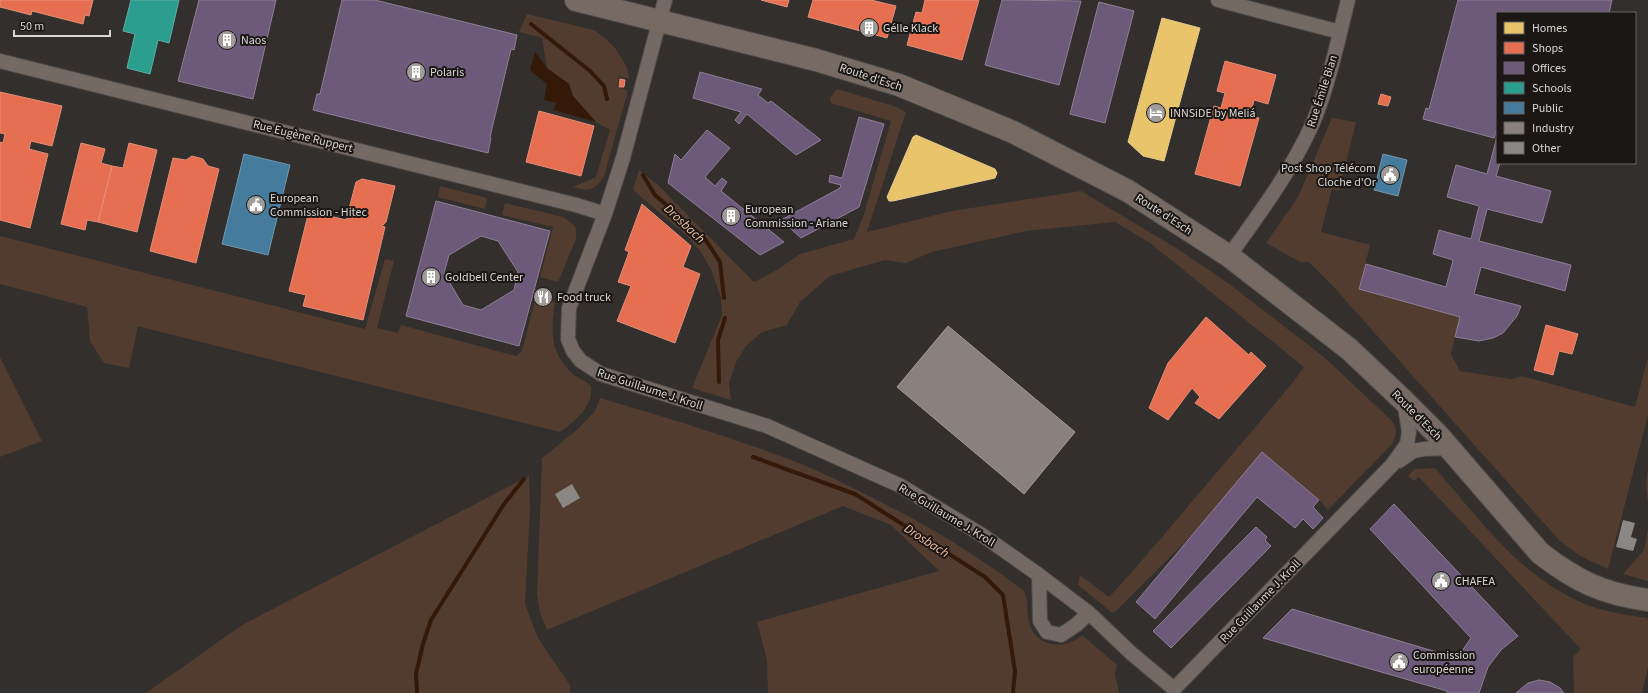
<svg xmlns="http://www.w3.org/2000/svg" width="1648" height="693" font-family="'Source Sans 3',sans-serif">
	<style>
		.green { fill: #523c2f }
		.water { fill: #351908 }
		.homes { fill: #e9c46a; stroke: #e5ca8a }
		.shops { fill: #e76f51; stroke: #e38e78 }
		.offices { fill: #6d597a; stroke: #8e7f95; fill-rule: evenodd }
		.schools { fill: #2a9d8f; stroke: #5faea4 }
		.public { fill: #457b9d; stroke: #7297ae }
		.industry { fill: #8a817c; stroke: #a29b96 }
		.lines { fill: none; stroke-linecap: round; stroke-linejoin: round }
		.stream { stroke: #351908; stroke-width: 4 }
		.building { fill: #8a8785 }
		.street-casing { stroke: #4c4a49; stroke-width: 16 }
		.primary-casing { stroke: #4c4a49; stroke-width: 24 }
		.street { stroke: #746a63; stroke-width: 14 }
		.primary { stroke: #766a62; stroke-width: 22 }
		.labels { text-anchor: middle; stroke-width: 4; stroke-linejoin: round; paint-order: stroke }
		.poi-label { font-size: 12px; fill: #dbd7d4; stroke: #1a1715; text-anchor: start }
		.street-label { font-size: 12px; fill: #dbd7d4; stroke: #1a1715 }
		.water-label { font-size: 13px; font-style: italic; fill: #f8bf9d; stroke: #1a1715 }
	</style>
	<rect width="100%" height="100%" fill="#322f2d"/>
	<path class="green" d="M 527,14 L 594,30 L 604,37 L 615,48 L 627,67 L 629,79 L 619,76 L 617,87 L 628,91 L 604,176 C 594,191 590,192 573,187 L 596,177 L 610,130 L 596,122 L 573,96 L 569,84 L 547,68 L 542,38 L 519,32 Z
		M 837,89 L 897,107 L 906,112 L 867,232 L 952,211 L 1081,191 L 1176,248 L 1228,283 L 1324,357 L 1393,422 C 1398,431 1396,436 1392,444 L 1328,510 L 1319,500 L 1262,453 L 1199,528 L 1114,613 L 1111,612 L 1078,585 L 1080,575 L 1109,597 L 1133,571 L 1290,386 L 1304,367 L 1150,243 L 1115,222 L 1026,231 L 932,252 L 906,263 L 885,260 L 830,276 L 800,302 L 787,325 L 762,332 L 746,346 L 736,362 L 729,384 L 731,400 L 692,388 L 722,315 L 721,298 L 711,269 L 700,251 L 687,236 L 633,190 L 639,170 L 657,184 L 754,282 L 777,270 L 800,254 L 854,239 L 864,214 L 891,121 L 831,103 L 830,98 Z
		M 1332,118 L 1356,122 L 1339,191 L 1332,189 L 1321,232 L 1370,245 L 1359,289 L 1460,317 L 1451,354 L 1460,371 L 1511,379 L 1522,376 L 1635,407 L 1648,357 L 1648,415 L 1608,569 L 1580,556 L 1559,540 L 1332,285 L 1309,262 L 1300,262 L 1266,243 L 1298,197 Z
		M 440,186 L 487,198 L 485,209 L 438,197 Z
		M 505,203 L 563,217 L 574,225 L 576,229 L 576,239 L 558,282 L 540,277 L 553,227 L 502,215 Z
		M 0,236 L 365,329 L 385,259 L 394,261 L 377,328 L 398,333 L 401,325 L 516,356 L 522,351 L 536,296 L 555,302 C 551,329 549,353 573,374 C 579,379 586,381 591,386 C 594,406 575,421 560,432 L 138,326 L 129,368 L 104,363 L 90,341 L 87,307 L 0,284 Z
		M 0,357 L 42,441 L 0,457 Z
		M 600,398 C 669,418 737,439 804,465 C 825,474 846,484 867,495 C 922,522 975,553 1024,591 C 1029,601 1026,611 1029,622 C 1035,647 1064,651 1082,635 L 1117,665 L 1115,674 L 1119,693 L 768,693 L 767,660 L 757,622 L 939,571 L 891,525 L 843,506 L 547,630 L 540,613 L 537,595 L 542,458 L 577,430 L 595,411 Z
		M 1648,467 L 1648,581 L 1623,574 L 1644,550 L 1648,529 L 1648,504 L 1646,485 Z
		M 1435,468 C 1481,521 1525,583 1593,607 C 1610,613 1629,615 1647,618 L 1648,621 L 1648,667 L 1642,693 L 1574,693 L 1573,657 L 1581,649 L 1419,477 L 1414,481 L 1408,476 L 1414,469 Z
		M 529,476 L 530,509 L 525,604 L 538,638 L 570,685 L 570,693 L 146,693 L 242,625 Z"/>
	<path class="water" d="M 535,52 L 547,68 L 569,84 L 573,96 L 596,122 L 554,110 L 556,103 L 544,100 L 547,84 L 530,70 Z"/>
	<path class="homes" d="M 1162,18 L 1200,28 L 1164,161 L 1143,156 L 1128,142 Z
		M 916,135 L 995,169 L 997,173 L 995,178 L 893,201 L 889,201 L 887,197 L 913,137 Z"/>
	<path class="shops" d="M 0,0 L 93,0 L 89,16 L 85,15 L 83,24 L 32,11 L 31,15 L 0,7 Z
		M 761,0 L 789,0 L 787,7 Z
		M 813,0 L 871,0 L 896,6 L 887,38 L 808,17 Z
		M 925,0 L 979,0 L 962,60 L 907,45 L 916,12 L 922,13 Z
		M 1225,61 L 1276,75 L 1268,104 L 1254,100 L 1250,116 L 1259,118 L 1240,186 L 1195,174 L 1214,106 L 1221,108 L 1225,93 L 1217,91 Z
		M 620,79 L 625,80 L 624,87 L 619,87 Z
		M 0,92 L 62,106 L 52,146 L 31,141 L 29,149 L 48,154 L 30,228 L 0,220 L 0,142 L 3,143 L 5,134 L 0,133 Z
		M 1381,94 L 1391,97 L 1388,106 L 1378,104 Z
		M 539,111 L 594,126 L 581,176 L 526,162 Z
		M 81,143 L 105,149 L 101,163 L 112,166 L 98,222 L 87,220 L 85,230 L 61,224 Z
		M 129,143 L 157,150 L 137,232 L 98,222 L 112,166 L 123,168 Z
		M 192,156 L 203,159 L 208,166 L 219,169 L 196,263 L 150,251 L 173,158 L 186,160 Z
		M 362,179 L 395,186 L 386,222 L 382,226 L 385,227 L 363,320 L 303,306 L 306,295 L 289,291 L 309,211 L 346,220 L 356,182 Z
		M 642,204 L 691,246 L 683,267 L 700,274 L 675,343 L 617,321 L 631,286 L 618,282 L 629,252 L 625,250 Z
		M 1206,317 L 1249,355 L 1251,352 L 1266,366 L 1219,419 L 1195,403 L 1200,397 L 1192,388 L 1168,420 L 1149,408 L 1168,363 Z
		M 1546,325 L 1578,334 L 1572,354 L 1559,351 L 1553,375 L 1534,370 Z"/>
	<path class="offices" d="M 199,0 L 276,0 L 253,99 L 178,81 Z
		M 342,0 L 375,0 L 517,35 L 514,50 L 511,49 L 490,137 L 491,138 L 488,153 L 313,110 L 317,94 L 320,94 Z
		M 1002,0 L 1081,1 L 1059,85 L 985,65 Z
		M 1458,0 L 1612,0 L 1609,13 L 1497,13 L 1497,128 L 1494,138 L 1423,119 L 1426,108 L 1429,109 Z
		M 1099,2 L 1134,11 L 1105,123 L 1070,114 Z
		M 700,72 L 762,89 L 758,95 L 768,103 L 771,101 L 821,140 L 796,155 L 747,114 L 739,124 L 735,120 L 741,112 L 693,98 Z
		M 859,117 L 884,124 L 859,207 L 801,238 L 781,220 L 840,188 L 841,185 L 829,182 L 830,175 L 842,178 Z
		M 707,130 L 730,148 L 705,177 L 715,186 L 722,178 L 727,182 L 721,191 L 784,242 L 760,255 L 668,183 L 675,154 L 681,160 Z
		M 1497,137 L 1497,163 L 1500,163 L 1496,176 L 1551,191 L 1542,223 L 1487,209 L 1479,241 L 1571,265 L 1565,291 L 1481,267 L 1474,294 L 1521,306 L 1517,316 L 1503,333 L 1493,338 L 1479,341 L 1455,337 L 1460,317 L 1359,289 L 1366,264 L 1446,287 L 1453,260 L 1433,254 L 1439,230 L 1471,239 L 1479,206 L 1447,197 L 1456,165 L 1487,174 Z
		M 436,201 L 550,231 L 519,346 L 406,316 ZM 481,236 L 498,241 L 518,272 L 514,290 L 481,310 L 463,305 L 444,273 L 449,255 Z
		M 1262,452 L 1319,500 L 1313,507 L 1323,518 L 1313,529 L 1303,519 L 1295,528 L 1257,497 L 1155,619 L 1136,602 Z
		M 1394,504 L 1518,636 L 1501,650 L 1488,667 L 1479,693 L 1447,693 L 1447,691 L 1263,638 L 1292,609 L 1457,658 L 1471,638 L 1370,529 Z
		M 1256,527 L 1267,537 L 1265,540 L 1271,546 L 1171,648 L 1153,631 Z
		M 1539,680 L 1550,682 L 1560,688 L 1564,693 L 1516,693 L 1528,683 Z"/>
	<path class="schools" d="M 131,0 L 179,0 L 169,43 L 158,40 L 150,74 L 127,68 L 135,34 L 123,31 Z"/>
	<path class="public" d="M 244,154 L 290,165 L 268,255 L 222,244 Z
		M 1383,154 L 1407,160 L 1398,196 L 1374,190 Z"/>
	<path class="industry" d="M 948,326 L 1075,432 L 1024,494 L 897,387 Z"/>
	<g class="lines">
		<path class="stream" d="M 531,24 L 590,71 L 604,86 L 607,99
			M 643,175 L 655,195 L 705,239 L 720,262 L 724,298
			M 719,382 L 718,340 L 725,318
			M 753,457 L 855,494 L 985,577 L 1003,595 L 1015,671 L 1013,693
			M 417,693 L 416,674 L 423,644 L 431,620 L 504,504 L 524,479"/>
	</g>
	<path class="building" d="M 572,484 L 580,498 L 563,508 L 555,494 Z
		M 1623,520 L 1635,523 L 1631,537 L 1637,539 L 1633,551 L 1616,547 Z"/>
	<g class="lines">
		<defs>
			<path id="street" d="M 665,0 L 623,158 L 605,214 L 569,308 L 568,339 L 573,351 L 581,361 L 601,374 L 767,426 L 901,486 L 982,535 L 1039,575 L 1089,613 L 1131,653 L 1174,689 L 1392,465 L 1407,444 L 1409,432 L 1404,401
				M 1218,0 L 1340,32
				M 0,61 L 576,205 L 605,214
				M 1229,256 C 1259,214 1290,173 1312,125 C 1328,88 1338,40 1348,0
				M 1399,461 L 1413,451 L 1424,449 L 1450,448
				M 1039,575 L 1040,621 L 1047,632 L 1061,635 L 1076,625 L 1089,613"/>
			<path id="primary" d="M 576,0 L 816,60 L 899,85 L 1013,132 L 1128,191 L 1229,256 L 1349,349 L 1404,401 L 1438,435 L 1540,553 C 1576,581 1603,594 1648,600"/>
		</defs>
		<use href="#street" class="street-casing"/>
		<use href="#primary" class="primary-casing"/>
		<use href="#street" class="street"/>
		<use href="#primary" class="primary"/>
	</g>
	<defs>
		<symbol id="building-disc" viewBox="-11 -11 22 22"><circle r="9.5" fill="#a09c9a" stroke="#1a1715"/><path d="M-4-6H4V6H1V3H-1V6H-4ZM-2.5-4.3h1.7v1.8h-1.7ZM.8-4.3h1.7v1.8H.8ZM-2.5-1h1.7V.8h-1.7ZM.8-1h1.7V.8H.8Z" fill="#fff"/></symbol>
		<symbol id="hotel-disc" viewBox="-11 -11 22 22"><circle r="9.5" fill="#a09c9a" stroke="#1a1715"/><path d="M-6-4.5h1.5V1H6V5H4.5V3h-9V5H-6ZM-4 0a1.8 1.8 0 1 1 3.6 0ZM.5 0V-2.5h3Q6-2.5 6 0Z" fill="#fff"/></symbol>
		<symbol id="civic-disc" viewBox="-11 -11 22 22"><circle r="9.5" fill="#a09c9a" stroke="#1a1715"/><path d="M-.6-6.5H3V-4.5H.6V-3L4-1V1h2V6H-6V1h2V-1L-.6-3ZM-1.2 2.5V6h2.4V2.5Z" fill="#fff"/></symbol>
		<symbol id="restaurant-disc" viewBox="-11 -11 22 22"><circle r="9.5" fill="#a09c9a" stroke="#1a1715"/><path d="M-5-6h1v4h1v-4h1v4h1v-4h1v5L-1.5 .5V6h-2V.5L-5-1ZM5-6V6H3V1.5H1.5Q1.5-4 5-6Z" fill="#fff"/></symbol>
	</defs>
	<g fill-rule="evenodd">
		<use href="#building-disc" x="858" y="17" width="22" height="22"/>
		<use href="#building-disc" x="216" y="29" width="22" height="22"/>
		<use href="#building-disc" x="405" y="61" width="22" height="22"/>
		<use href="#hotel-disc" x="1145" y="102" width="22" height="22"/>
		<use href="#civic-disc" x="1379" y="164" width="22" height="22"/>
		<use href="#civic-disc" x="245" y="194" width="22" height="22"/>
		<use href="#building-disc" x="720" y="205" width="22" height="22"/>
		<use href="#building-disc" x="420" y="266" width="22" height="22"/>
		<use href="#restaurant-disc" x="532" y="286" width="22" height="22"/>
		<use href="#civic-disc" x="1430" y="570" width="22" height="22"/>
		<use href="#civic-disc" x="1388" y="651" width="22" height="22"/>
	</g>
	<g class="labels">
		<g class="poi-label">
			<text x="883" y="32">Gélle Klack</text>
			<text x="241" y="44">Naos</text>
			<text x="430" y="76">Polaris</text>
			<text x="1170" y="117">INNSiDE by Meliá</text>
			<text x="1376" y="172" text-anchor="end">Post Shop Télécom<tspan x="1376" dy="14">Cloche d'Or</tspan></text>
			<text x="270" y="202">European<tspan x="270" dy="14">Commission - Hitec</tspan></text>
			<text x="745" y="213">European<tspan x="745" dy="14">Commission - Ariane</tspan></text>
			<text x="445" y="281">Goldbell Center</text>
			<text x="557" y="301">Food truck</text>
			<text x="1455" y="585">CHAFEA</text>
			<text x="1413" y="659">Commission<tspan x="1413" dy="14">européenne</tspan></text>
		</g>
		<g class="street-label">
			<text transform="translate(871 77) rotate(18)" y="4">Route d'Esch</text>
			<text transform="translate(1322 91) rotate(-72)" y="4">Rue Émile Bian</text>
			<text transform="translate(303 136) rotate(14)" y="4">Rue Eugène Ruppert</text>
			<text transform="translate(1164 214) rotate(33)" y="4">Route d'Esch</text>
			<text transform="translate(650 389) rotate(18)" y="4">Rue Guillaume J. Kroll</text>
			<text transform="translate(1417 415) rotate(45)" y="4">Route d'Esch</text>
			<text transform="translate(947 515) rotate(31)" y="4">Rue Guillaume J. Kroll</text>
			<text transform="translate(1260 601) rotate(-46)" y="4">Rue Guillaume J. Kroll</text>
		</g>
		<g class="water-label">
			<text transform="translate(685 223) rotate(43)" y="5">Drosbach</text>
			<text transform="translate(927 540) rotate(33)" y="5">Drosbach</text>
		</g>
	</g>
	<rect x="1496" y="12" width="140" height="152" fill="#1a1715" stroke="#676461"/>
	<rect x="1504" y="22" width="20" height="12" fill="#e9c46a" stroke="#676461"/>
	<text x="1532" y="32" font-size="12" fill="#dbd7d4">Homes</text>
	<rect x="1504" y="42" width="20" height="12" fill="#e76f51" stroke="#676461"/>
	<text x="1532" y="52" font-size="12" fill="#dbd7d4">Shops</text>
	<rect x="1504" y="62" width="20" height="12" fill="#6d597a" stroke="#676461"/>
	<text x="1532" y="72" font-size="12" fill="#dbd7d4">Offices</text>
	<rect x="1504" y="82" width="20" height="12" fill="#2a9d8f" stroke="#676461"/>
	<text x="1532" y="92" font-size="12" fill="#dbd7d4">Schools</text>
	<rect x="1504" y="102" width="20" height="12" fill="#457b9d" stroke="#676461"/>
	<text x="1532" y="112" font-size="12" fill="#dbd7d4">Public</text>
	<rect x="1504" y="122" width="20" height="12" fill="#8a817c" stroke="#676461"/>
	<text x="1532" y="132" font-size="12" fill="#dbd7d4">Industry</text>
	<rect x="1504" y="142" width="20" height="12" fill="#8a8785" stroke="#676461"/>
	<text x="1532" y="152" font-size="12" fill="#dbd7d4">Other</text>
	<path d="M14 30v6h96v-6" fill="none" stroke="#dbd7d4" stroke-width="2"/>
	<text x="20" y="30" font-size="12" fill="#dbd7d4" stroke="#1a1715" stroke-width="3" paint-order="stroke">50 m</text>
</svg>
